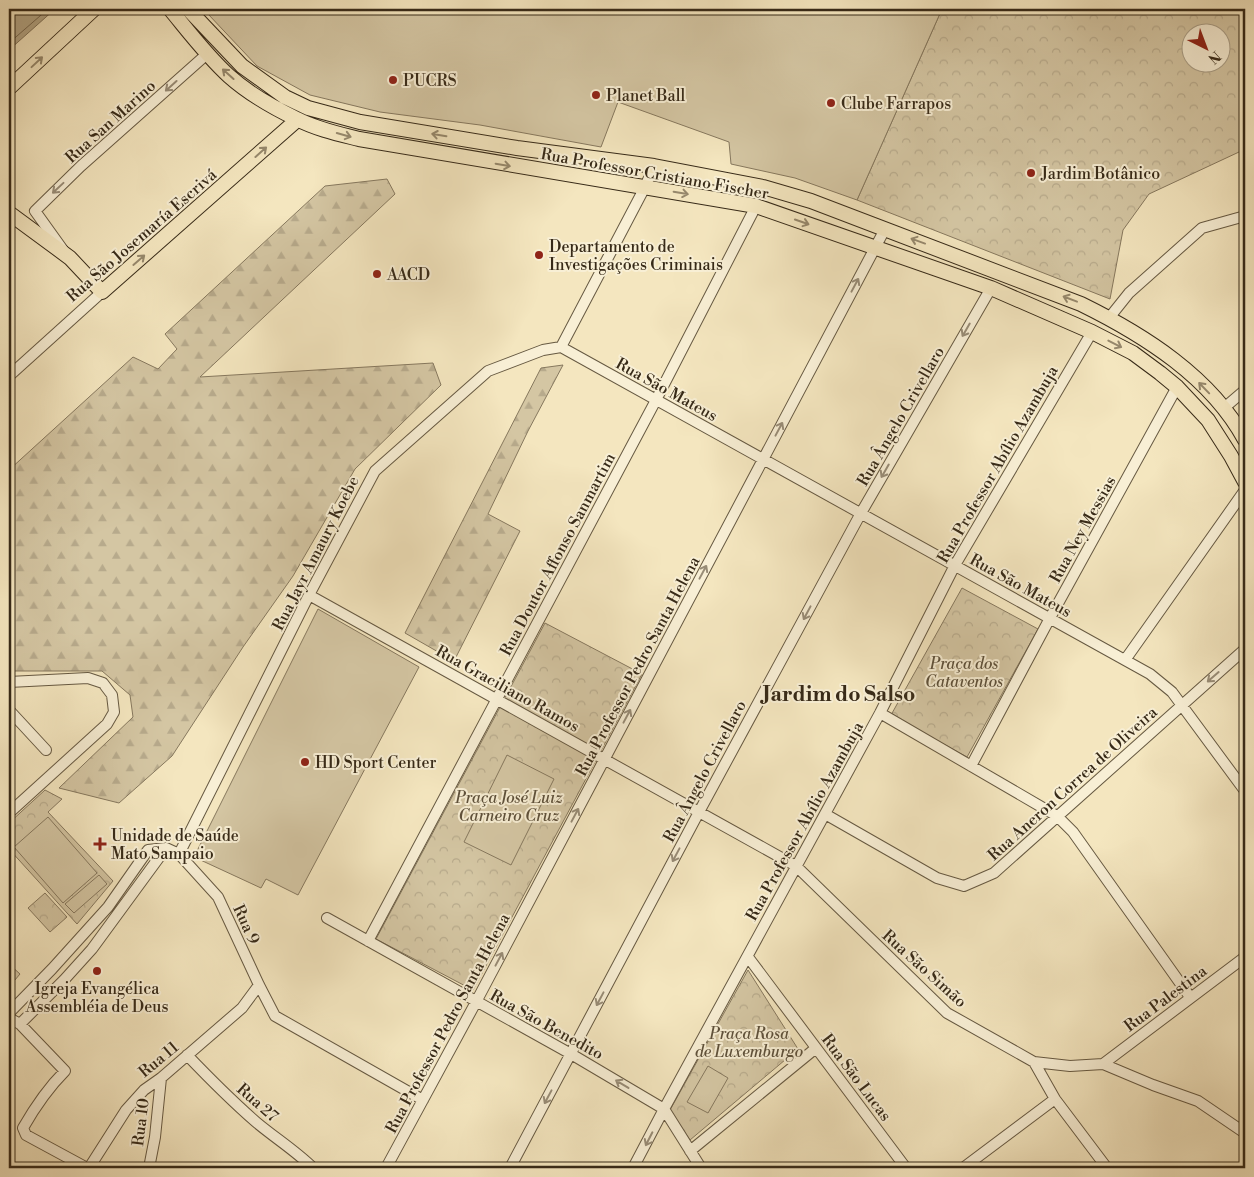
<svg xmlns="http://www.w3.org/2000/svg" width="1254" height="1177" font-family="'Libre Bodoni',serif">
	<style>
		.forest { fill: url(#forest-firs); stroke: #86785e }
		.park { fill: url(#park-crowns); stroke: #86785e; fill-rule: evenodd }
		.garden { fill: #d4c6a3; stroke: #86785e }
		.water { fill: #b4a686; stroke: #82745a }
		.lines { fill: none; stroke-linecap: round; stroke-linejoin: round }
		.shore { stroke: #76684f; stroke-width: 1 }
		.minor-casing { stroke: #665942; stroke-width: 12 }
		.major-casing { stroke: #372a18; stroke-width: 16 }
		.minor { stroke: #f8efd5; stroke-width: 10 }
		.major { stroke: #f4e6bf; stroke-width: 14 }
		.oneway { stroke: #96886c }
		.oneway2 { stroke: #988c76 }
		.poi-dot { fill: #8f2418; stroke: #f8efd5; stroke-width: 2 }
		.labels { text-anchor: middle; stroke-width: 4; stroke-linejoin: round; paint-order: stroke }
		.poi-label { font-size: 16px; fill: #372a18; stroke: #f8efd5; text-anchor: start }
		.street-label { font-size: 16px; fill: #372a18; stroke: #f8efd5 }
		.park-label { font-size: 16px; font-style: italic; fill: #5e513b; stroke: #f8efd5 }
		.district-label { font-size: 21px; font-weight: bold; fill: #372a18; stroke: #f8efd5 }
	</style>
	<defs>
		<pattern id="forest-firs" width="22" height="20" patternUnits="userSpaceOnUse" patternTransform="scale(1.25)"><rect width="22" height="20" fill="#d4c6a3"/><path d="M5 1l3.5 6h-7zM16 11l3.5 6h-7z" fill="#b7aa8c"/></pattern>
		<pattern id="park-crowns" width="20" height="18" patternUnits="userSpaceOnUse" patternTransform="scale(1.25)"><rect width="20" height="18" fill="#d4c6a3"/><path d="M2 6a3 3 0 1 1 6 0M12 15a3 3 0 1 1 6 0" fill="none" stroke="#b7aa8c"/></pattern>
	</defs>
	<rect width="100%" height="100%" fill="#f4e6bf"/>
	<filter id="stains"><feTurbulence type="fractalNoise" baseFrequency=".004" numOctaves="4"/><feColorMatrix values="0 0 0 0 .2 0 0 0 0 .09 0 0 0 0 .02 0 0 0 .5 -.17"/></filter>
	<radialGradient id="worn" r=".72"><stop offset=".6" stop-color="#630" stop-opacity="0"/><stop offset="1" stop-color="#630" stop-opacity=".3"/></radialGradient>
	<path class="forest" d="M 387,179 L 395,194 L 200,377 L 433,363 L 441,385 L 355,469 L 293,576 L 243,647 L 172,756 L 119,803 L 59,788 L 133,717 L 130,695 L 102,671 L 9,671 L 9,470 L 133,357 L 158,369 L 177,349 L 165,334 L 325,186 Z
		M 563,365 L 528,431 L 488,514 L 520,531 L 454,661 L 405,633 L 541,368 Z"/>
	<path class="park" d="M 942,9 L 1245,9 L 1245,151 L 1239,152 L 1149,194 L 1123,230 L 1110,299 L 857,200 ZM 1192,32 L 1222,32 L 1222,62 L 1192,62 Z
		M 962,588 L 1038,629 L 967,757 L 891,715 Z
		M 545,623 L 642,674 L 473,990 L 376,939 Z
		M 45,790 L 62,799 L 48,812 L 113,881 L 77,924 L 9,849 L 9,823 Z
		M 45,893 L 67,917 L 50,932 L 28,908 Z
		M 9,964 L 20,974 L 9,987 Z
		M 748,970 L 798,1049 L 690,1140 L 670,1110 Z"/>
	<path class="garden" d="M 213,9 L 942,9 L 857,200 L 795,178 L 731,164 L 729,142 L 618,102 L 601,147 L 480,125 L 380,112 L 310,95 L 257,66 L 208,14 Z
		M 318,609 L 419,667 L 298,895 L 266,879 L 261,888 L 194,857 Z
		M 507,755 L 554,779 L 511,865 L 464,842 Z
		M 48,817 L 97,873 L 63,903 L 14,847 Z
		M 99,875 L 107,884 L 74,913 L 65,904 Z
		M 708,1066 L 728,1078 L 708,1113 L 687,1102 Z"/>
	<path class="water" d="M 21,9 L 55,9 L 9,50 L 9,20 Z"/>
	<g class="lines">
		<path class="shore" d="M 9,43 L 48,9"/>
		<defs>
			<path id="minor" d="M 63,250 L 35,211 L 81,166 L 207,54
				M 1109,318 L 1129,293 L 1202,228 L 1245,216
				M 561,347 L 1150,674 L 1172,692 L 1245,791
				M 561,347 L 645,187 L 654,166
				M 9,376 L 102,292
				M 1224,408 L 1245,390
				M 309,595 L 796,866 L 947,1013 L 1034,1062 L 1070,1066 L 1103,1064 L 1153,1085 L 1198,1101 L 1245,1133
				M 1125,660 L 1245,490
				M 9,682 L 88,678 L 103,683 L 112,695 L 114,712 L 107,724 L 9,813
				M 9,710 L 46,750
				M 880,713 L 1057,816 L 1073,832 L 1190,997
				M 971,766 L 1050,618 L 1177,387
				M 825,814 L 937,878 L 964,886 L 994,873 L 1245,649
				M 179,854 L 309,595 L 375,471 L 488,371 L 543,350 L 561,347
				M 327,918 L 571,1054 L 664,1109 L 701,1168
				M 368,941 L 656,400 L 756,206
				M 748,957 L 906,1168
				M 9,1013 L 52,969 L 108,907 L 148,850 L 166,848 L 179,854 L 218,897 L 259,985 L 275,1016 L 423,1100
				M 9,1018 L 20,1024 L 64,980 L 92,949 L 166,848
				M 20,1024 L 65,1071 C 47,1089 35,1107 23,1128 L 26,1135 L 87,1168
				M 187,1055 C 209,1078 232,1101 256,1122 C 275,1138 296,1151 313,1168
				M 1034,1062 L 1055,1099 L 1107,1168
				M 1103,1064 L 1245,957
				M 690,1151 L 816,1048
				M 89,1168 L 126,1110 L 144,1090 L 161,1078 L 242,1008 L 259,985
				M 149,1168 L 155,1137 L 161,1078
				M 386,1168 L 476,1002 L 885,229
				M 510,1168 L 699,812 L 861,513 L 991,288
				M 633,1168 L 664,1109 L 880,713 L 955,565 L 1092,332
				M 963,1168 L 1055,1099"/>
			<path id="major" d="M 170,9 C 189,32 207,56 229,76 C 248,93 274,108 297,119 C 316,129 339,134 359,139 L 756,206 L 991,288 L 1092,332 L 1133,353 L 1160,373 L 1177,387 L 1208,420 L 1231,456 L 1245,482
				M 188,9 L 242,66 L 285,97 L 308,108 L 360,122 L 517,148 L 654,166 L 763,187 L 811,201 L 1081,304 C 1144,335 1211,377 1245,440
				M 9,88 L 94,9
				M 9,213 L 70,258 L 102,292 L 297,120"/>
		</defs>
		<use href="#minor" class="minor-casing"/>
		<use href="#major" class="major-casing"/>
		<use href="#minor" class="minor"/>
		<use href="#major" class="major"/>
	</g>
	<defs><path id="oneway-shaft" d="M-6 0H5M1.5-3L5.5 0L1.5 3" fill="none" stroke-width="1.6" stroke-linecap="round" stroke-linejoin="round" transform="scale(1.25)"/></defs>
	<g class="oneway">
		<use href="#oneway-shaft" transform="translate(37 62) rotate(-43)"/>
		<use href="#oneway-shaft" transform="translate(228 74) rotate(-138)"/>
		<use href="#oneway-shaft" transform="translate(344 135) rotate(16)"/>
		<use href="#oneway-shaft" transform="translate(439 135) rotate(-171)"/>
		<use href="#oneway-shaft" transform="translate(261 152) rotate(-42)"/>
		<use href="#oneway-shaft" transform="translate(503 165) rotate(10)"/>
		<use href="#oneway-shaft" transform="translate(681 193) rotate(10)"/>
		<use href="#oneway-shaft" transform="translate(802 222) rotate(19)"/>
		<use href="#oneway-shaft" transform="translate(918 241) rotate(-160)"/>
		<use href="#oneway-shaft" transform="translate(139 260) rotate(-41)"/>
		<use href="#oneway-shaft" transform="translate(1070 299) rotate(-159)"/>
		<use href="#oneway-shaft" transform="translate(1115 344) rotate(27)"/>
		<use href="#oneway-shaft" transform="translate(1204 388) rotate(-134)"/>
	</g>
	<g class="oneway2">
		<use href="#oneway-shaft" transform="translate(171 86) rotate(138)"/>
		<use href="#oneway-shaft" transform="translate(58 188) rotate(137)"/>
		<use href="#oneway-shaft" transform="translate(855 285) rotate(-62)"/>
		<use href="#oneway-shaft" transform="translate(966 330) rotate(120)"/>
		<use href="#oneway-shaft" transform="translate(779 429) rotate(-62)"/>
		<use href="#oneway-shaft" transform="translate(885 471) rotate(120)"/>
		<use href="#oneway-shaft" transform="translate(703 572) rotate(-62)"/>
		<use href="#oneway-shaft" transform="translate(807 613) rotate(118)"/>
		<use href="#oneway-shaft" transform="translate(1213 677) rotate(139)"/>
		<use href="#oneway-shaft" transform="translate(627 716) rotate(-62)"/>
		<use href="#oneway-shaft" transform="translate(575 815) rotate(-62)"/>
		<use href="#oneway-shaft" transform="translate(676 855) rotate(118)"/>
		<use href="#oneway-shaft" transform="translate(499 959) rotate(-62)"/>
		<use href="#oneway-shaft" transform="translate(600 999) rotate(118)"/>
		<use href="#oneway-shaft" transform="translate(622 1084) rotate(-149)"/>
		<use href="#oneway-shaft" transform="translate(548 1097) rotate(118)"/>
		<use href="#oneway-shaft" transform="translate(649 1139) rotate(117)"/>
	</g>
	<g class="poi-dot">
		<circle cx="393" cy="80" r="5"/>
		<circle cx="596" cy="95" r="5"/>
		<circle cx="831" cy="103" r="5"/>
		<circle cx="1031" cy="173" r="5"/>
		<circle cx="539" cy="255" r="5"/>
		<circle cx="377" cy="274" r="5"/>
		<circle cx="305" cy="762" r="5"/>
		<path d="M97.5 836.5h5v5h5v5h-5v5h-5v-5h-5v-5h5z"/>
		<circle cx="97" cy="971" r="5"/>
	</g>
	<g class="labels">
		<g class="poi-label">
			<text x="403" y="86">PUCRS</text>
			<text x="606" y="101">Planet Ball</text>
			<text x="841" y="109">Clube Farrapos</text>
			<text x="1041" y="179">Jardim Botânico</text>
			<text x="549" y="252">Departamento de<tspan x="549" dy="18">Investigações Criminais</tspan></text>
			<text x="387" y="280">AACD</text>
			<text x="315" y="768">HD Sport Center</text>
			<text x="111" y="841">Unidade de Saúde<tspan x="111" dy="18">Mato Sampaio</tspan></text>
			<text x="97" y="994" text-anchor="middle">Igreja Evangélica<tspan x="97" dy="18">Assembléia de Deus</tspan></text>
		</g>
		<g class="street-label">
			<text transform="translate(110 121) rotate(-42)" y="6">Rua San Marino</text>
			<text transform="translate(655 173) rotate(10)" y="6">Rua Professor Cristiano Fischer</text>
			<text transform="translate(141 235) rotate(-41)" y="6">Rua São Josemaría Escrivá</text>
			<text transform="translate(667 389) rotate(29)" y="6">Rua São Mateus</text>
			<text transform="translate(900 416) rotate(-60)" y="6">Rua Ângelo Crivellaro</text>
			<text transform="translate(997 464) rotate(-60)" y="6">Rua Professor Abílio Azambuja</text>
			<text transform="translate(1082 529) rotate(-61)" y="6">Rua Ney Messias</text>
			<text transform="translate(315 553) rotate(-63)" y="6">Rua Jayr Amaury Koebe</text>
			<text transform="translate(557 554) rotate(-62)" y="6">Rua Doutor Affonso Sanmartim</text>
			<text transform="translate(1021 585) rotate(29)" y="6">Rua São Mateus</text>
			<text transform="translate(637 666) rotate(-62)" y="6">Rua Professor Pedro Santa Helena</text>
			<text transform="translate(508 688) rotate(29)" y="6">Rua Graciliano Ramos</text>
			<text transform="translate(704 771) rotate(-62)" y="6">Rua Ângelo Crivellaro</text>
			<text transform="translate(1072 783) rotate(-42)" y="6">Rua Aneron Correa de Oliveira</text>
			<text transform="translate(804 821) rotate(-61)" y="6">Rua Professor Abílio Azambuja</text>
			<text transform="translate(247 924) rotate(65)" y="6">Rua 9</text>
			<text transform="translate(925 968) rotate(42)" y="6">Rua São Simão</text>
			<text transform="translate(1165 998) rotate(-37)" y="6">Rua Palestina</text>
			<text transform="translate(447 1023) rotate(-62)" y="6">Rua Professor Pedro Santa Helena</text>
			<text transform="translate(547 1024) rotate(29)" y="6">Rua São Benedito</text>
			<text transform="translate(158 1059) rotate(-40)" y="6">Rua 11</text>
			<text transform="translate(857 1077) rotate(53)" y="6">Rua São Lucas</text>
			<text transform="translate(258 1102) rotate(41)" y="6">Rua 27</text>
			<text transform="translate(140 1122) rotate(-83)" y="6">Rua 10</text>
		</g>
		<g class="park-label">
			<text x="964" y="669">Praça dos<tspan x="964" dy="18">Cataventos</tspan></text>
			<text x="509" y="803">Praça José Luiz<tspan x="509" dy="18">Carneiro Cruz</tspan></text>
			<text x="749" y="1039">Praça Rosa<tspan x="749" dy="18">de Luxemburgo</tspan></text>
		</g>
		<g class="district-label">
			<text x="839" y="701">Jardim do Salso</text>
		</g>
	</g>
	<rect width="1254" height="1177" fill="none" stroke="#f4e6bf" stroke-width="30"/>
	<rect x="10" y="10" width="1234" height="1157" fill="none" stroke="#372a18" stroke-width="2.5"/>
	<rect x="15" y="15" width="1224" height="1147" fill="none" stroke="#372a18"/>
	<g transform="translate(1206 48) rotate(138)"><circle r="24" fill="#f8efd5" stroke="#aba089"/>
	<path d="M0-4L9 19L0 12L-9 19Z" fill="#8f2418"/>
	<text y="-8" font-size="14" font-weight="bold" text-anchor="middle" fill="#372a18">N</text>
	</g>
	<rect width="100%" height="100%" filter="url(#stains)"/>
	<rect width="100%" height="100%" fill="url(#worn)"/>
</svg>
